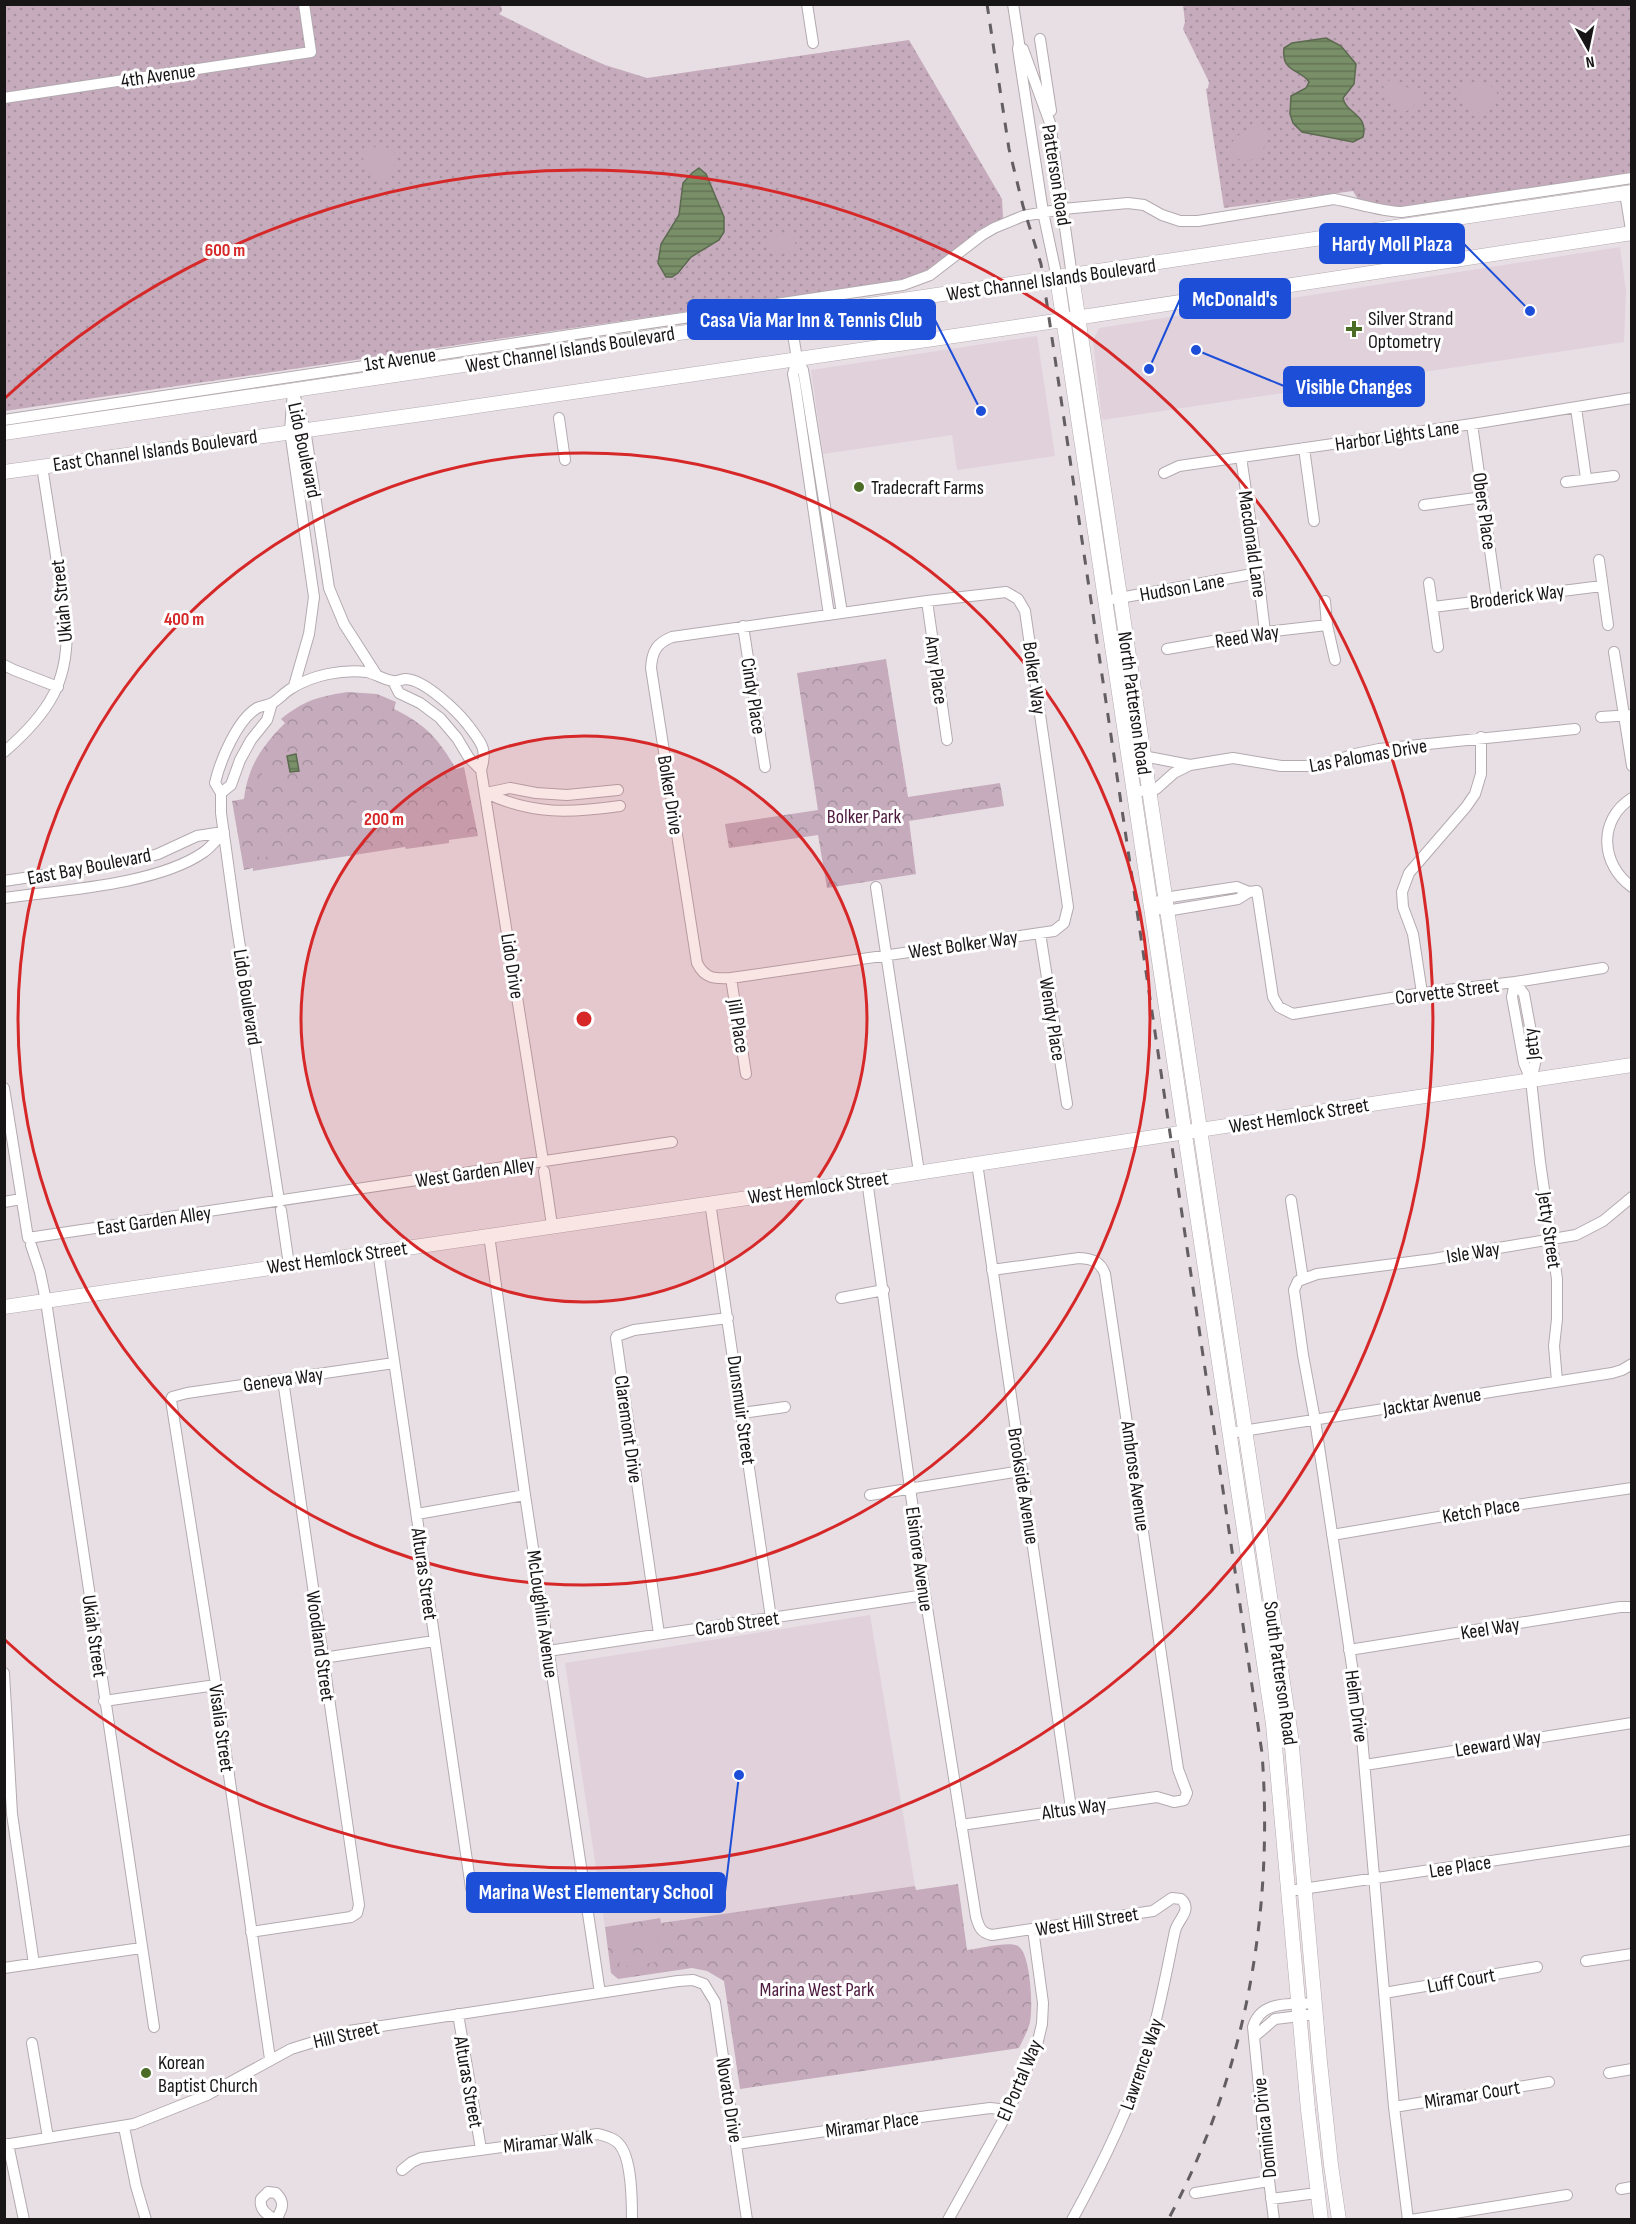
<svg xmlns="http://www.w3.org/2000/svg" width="1636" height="2224" font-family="'Sofia Sans Condensed',sans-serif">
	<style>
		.built { fill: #e1d1db }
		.grass { fill: url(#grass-dots) }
		.park { fill: url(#park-crowns) }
		.pitch { fill: #c5abbb }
		.water { fill: url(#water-rules); stroke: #5c6a50; stroke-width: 1.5 }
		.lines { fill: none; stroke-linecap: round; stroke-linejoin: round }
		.street-casing { stroke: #b3aab0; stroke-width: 12 }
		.secondary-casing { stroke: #b3aab0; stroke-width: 15 }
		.street { stroke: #fff; stroke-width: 10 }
		.secondary { stroke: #fff; stroke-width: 14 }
		.rail { stroke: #635e61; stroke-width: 3; stroke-dasharray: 10 10; stroke-linecap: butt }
		.ring { fill: none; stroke: #d62828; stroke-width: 3 }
		.poi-dot { fill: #4a6c24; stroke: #fff; stroke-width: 2 }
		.labels { text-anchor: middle; stroke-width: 6; stroke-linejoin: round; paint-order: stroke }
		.street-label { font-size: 20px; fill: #181517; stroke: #fff }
		.poi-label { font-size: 20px; fill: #181517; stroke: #fff; text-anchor: start }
		.park-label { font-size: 20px; fill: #4d193f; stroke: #fff }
		.centre { fill: #d62828; stroke: #fff; stroke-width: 3 }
		.ring-label { font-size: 18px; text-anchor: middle; font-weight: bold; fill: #d62828; stroke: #fff; stroke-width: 6; stroke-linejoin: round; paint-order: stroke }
		.leader { fill: none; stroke: #1d4ed8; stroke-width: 2 }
		.callout-dot { fill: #1d4ed8; stroke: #fff; stroke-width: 2 }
		.callout { fill: #1d4ed8; stroke: #1d4ed8; stroke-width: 2 }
		.callout-label { font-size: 21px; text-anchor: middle; font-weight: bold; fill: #fff }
	</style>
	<defs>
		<pattern id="grass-dots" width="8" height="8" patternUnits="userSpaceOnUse" patternTransform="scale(1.5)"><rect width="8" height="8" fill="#c5abbb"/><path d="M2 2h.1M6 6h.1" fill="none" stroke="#a892a0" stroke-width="1.8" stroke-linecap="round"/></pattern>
		<pattern id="park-crowns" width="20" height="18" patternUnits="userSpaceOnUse" patternTransform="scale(1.5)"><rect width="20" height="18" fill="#c5abbb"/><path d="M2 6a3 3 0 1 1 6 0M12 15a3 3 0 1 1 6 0" fill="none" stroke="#a892a0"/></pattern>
		<pattern id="water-rules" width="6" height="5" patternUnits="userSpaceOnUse" patternTransform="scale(1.5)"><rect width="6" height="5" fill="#798f68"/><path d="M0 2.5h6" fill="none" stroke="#627455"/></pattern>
	</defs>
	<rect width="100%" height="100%" fill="#e8dfe4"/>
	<path class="built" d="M 1620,247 L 1626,291 L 1624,342 L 1102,420 L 1093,341 L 1099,328 Z
		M 1037,336 L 1055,456 L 957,470 L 952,435 L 823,454 L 811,370 Z
		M 870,1615 L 915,1886 L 660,1923 L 659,1918 L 605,1927 L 565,1663 Z"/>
	<path class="grass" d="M 4,5 L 501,5 L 502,11 L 499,14 L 571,50 L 605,65 L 647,78 L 909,40 L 1002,199 L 1003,218 L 977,231 L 949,256 L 926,273 L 896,281 L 5,411 Z
		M 1183,5 L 1631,5 L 1631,174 L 1401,208 L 1359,201 L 1353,191 L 1224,208 L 1206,89 L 1208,88 L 1209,82 L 1183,29 L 1185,22 Z"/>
	<path class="park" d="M 886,659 L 908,797 L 1000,783 L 1004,806 L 909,821 L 916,874 L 827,888 L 818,835 L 729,848 L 725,824 L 818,810 L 797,673 Z
		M 347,692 L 377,694 L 396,702 L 394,709 C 426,725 438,738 456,769 L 464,767 L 478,836 L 449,840 L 449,843 L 406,849 L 405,847 L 253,871 L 253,868 L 244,870 L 232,801 L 244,799 C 248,766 262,746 285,723 L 281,719 C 305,700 317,697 347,692 Z
		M 958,1884 L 967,1950 C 979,1949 1009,1941 1018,1946 C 1031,1954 1033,2008 1030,2022 C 1028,2031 1023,2039 1019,2048 L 740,2089 L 724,1981 L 707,1971 L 692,1968 L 618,1979 L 611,1973 L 605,1927 L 660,1918 L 661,1923 L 915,1886 L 916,1890 Z"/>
	<path class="pitch" d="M 1390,80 L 1409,88 L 1420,88 L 1424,92 L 1424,98 L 1407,111 L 1398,112 L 1385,96 L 1383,84 Z
		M 1473,82 L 1490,85 L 1497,92 L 1497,100 L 1483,112 L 1470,112 L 1460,100 C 1458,90 1463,84 1473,82 Z
		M 1264,124 L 1269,133 C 1266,140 1264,149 1259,155 C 1243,171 1211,149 1247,130 C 1253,127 1257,124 1264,124 Z
		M 383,145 L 394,152 L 396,160 L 390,176 L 379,180 C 369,177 363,166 363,156 L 368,149 Z
		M 785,234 L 792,236 C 804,254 780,257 768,249 L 767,242 C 772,236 778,235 785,234 Z
		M 265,765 L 268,766 L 272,776 L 268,783 L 264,783 L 262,780 L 262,767 Z
		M356 804a8 8 0 1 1 16 0a8 8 0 1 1-16 0Z
		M 260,845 L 268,848 L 271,852 L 269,856 L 262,858 L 254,855 L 253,850 Z
		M 656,1928 L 661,1961 L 645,1964 L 641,1930 Z
		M 631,1932 L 635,1965 L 620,1967 L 615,1934 Z"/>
	<path class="water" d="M 1326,38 L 1341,46 L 1356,64 L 1354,84 L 1343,98 C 1346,114 1369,114 1363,137 L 1353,142 L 1302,132 L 1293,123 L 1290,114 L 1291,96 L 1306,88 L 1309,82 C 1301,69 1281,73 1284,48 L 1292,43 Z
		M 699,168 L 706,174 L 724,217 L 724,232 L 719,240 L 691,257 L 678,273 L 672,277 L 666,277 L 658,263 L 661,244 L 679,215 L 683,183 L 692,173 Z
		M 296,754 L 299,771 L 290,772 L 287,756 Z"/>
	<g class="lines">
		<defs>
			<path id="street" d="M 807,4 L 813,43
				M 1013,4 L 1019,43 L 1018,49 L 1043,212 L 1057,278
				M 1040,39 L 1051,111
				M 1023,49 L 1050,123 L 1072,276
				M 4,98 L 311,52 L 304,4
				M 1625,193 L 1632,236
				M 790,316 L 797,359 L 803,370 L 806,387 L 842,613
				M 797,359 L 793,374 L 795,384 L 829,615
				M 293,391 L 290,431 L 314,597 L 309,634 L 294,686
				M 295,397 L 305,429 L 329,588 L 344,624 L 376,674
				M 1576,408 L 1586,478
				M 559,418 L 565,460
				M 4,420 L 903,285 L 930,275 L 982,235 L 994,228 L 1023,216 L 1063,209 L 1128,203 L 1144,205 L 1162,215 L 1180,221 L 1198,221 L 1334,199 C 1357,203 1378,211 1402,212 L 1632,178
				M 1472,424 L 1497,599
				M 1304,448 L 1314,521
				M 1241,457 L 1258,573 L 1265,632
				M 1164,473 L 1179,466 L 1472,424 L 1632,398
				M 1566,482 L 1614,476
				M 1424,505 L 1483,497
				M 1599,560 L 1608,625
				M 1429,583 L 1438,647
				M 1006,592 L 1018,599 L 1025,611 L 1068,907 L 1064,923 L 1054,931 L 731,978 C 715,979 705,979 697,963 L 651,668 C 652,651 657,643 672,637 L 927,601 Z
				M 1114,599 L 1258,573
				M 927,601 L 947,740
				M 1325,601 L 1327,625 L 1335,660
				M 1433,607 L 1602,586
				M 743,626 L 765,767
				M 1167,649 L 1265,632 L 1327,625
				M 1614,652 L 1632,766
				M 4,665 L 14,670 L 58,687
				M 393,681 L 399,693 L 420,703 L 440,718 L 457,738 L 469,758 L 481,770
				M 1601,717 L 1632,715
				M 4,752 C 48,714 71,681 66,620 L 42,466
				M 1143,756 L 1190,765
				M 1133,792 L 1156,789 L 1174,773 L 1190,765 L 1233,758 L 1281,766 L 1319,766 L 1355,754 L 1379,749 L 1575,729
				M 221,793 L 231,785 L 240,760 L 251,740 L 267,720 L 272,703
				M 486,793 C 533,815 570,813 620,806
				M 486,793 L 510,788 L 536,793 L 567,795 L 618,790
				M 1632,798 C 1597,820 1601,865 1632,887
				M 4,881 L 130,862 L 158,854 L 197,836 L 223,832
				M 876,887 L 919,1172
				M 4,898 C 61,890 157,885 204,852 C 211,847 217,839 224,832
				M 1150,907 L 1164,898 L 1237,887 L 1249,892 L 1257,891 L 1273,997 L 1279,1007 L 1293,1014 L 1422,993 L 1515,982 L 1603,968
				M 1160,909 L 1166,911 L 1238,899 L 1249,892
				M 1040,933 L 1067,1104
				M 731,978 L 746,1074
				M 1515,982 L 1512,997 L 1524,1063 L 1531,1080 L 1540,1162 L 1557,1279 L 1557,1319 L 1554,1346 L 1557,1381
				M 1515,982 L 1524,994 L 1536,1059 L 1531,1080
				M 1422,993 L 1413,934 L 1403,907 L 1402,892 L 1409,873 L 1466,807 L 1475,794 L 1481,774 L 1481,737
				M 4,1088 L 28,1238 L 672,1142
				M 977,1163 L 1071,1808
				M 544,1171 L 552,1225
				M 867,1180 L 925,1595 L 976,1917 C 979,1927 981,1933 992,1935 L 1153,1911 L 1172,1898 L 1181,1899 C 1193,1910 1178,1919 1175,1931 C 1166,1973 1159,2015 1146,2056 C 1128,2113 1101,2167 1072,2220
				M 1291,1200 L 1303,1279
				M 279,1201 L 236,921 L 221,813 L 221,793 L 215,783 C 220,761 237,720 257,708 C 262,705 269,706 274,702 C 280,698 285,692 292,688 C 313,675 342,669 367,672 C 376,674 384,680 393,681 C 397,682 402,679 406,679 C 425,680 457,711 468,725 C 481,743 488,748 481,770 L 543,1161
				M 4,1202 L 21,1199
				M 710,1202 L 771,1618
				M 281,1210 L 289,1265
				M 489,1235 L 525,1495 L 600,1993
				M 31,1245 L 40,1272 L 46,1301 L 154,2027
				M 378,1251 L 471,1888 L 475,1897 L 482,1898 L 583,1883
				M 841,1298 L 884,1290
				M 742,1413 L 785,1407
				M 1230,1433 L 1612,1373 L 1622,1370 L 1632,1364
				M 870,1495 L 1021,1471
				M 417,1514 L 525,1495
				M 1332,1535 L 1468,1512 L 1632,1488
				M 659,1634 L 616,1338 L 617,1336 L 634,1330 L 728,1318
				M 1349,1650 L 1620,1607 L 1632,1607
				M 548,1651 L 925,1595
				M 323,1658 L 434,1641
				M 4,1673 L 12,1814 L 34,1964
				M 104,1701 L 216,1685
				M 1365,1765 L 1632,1723
				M 961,1825 L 1157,1797 L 1174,1802 L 1184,1800 L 1187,1793 L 1178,1769 L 1105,1274 C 1100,1261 1093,1259 1079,1258 L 992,1270
				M 1289,1891 L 1632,1840
				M 251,1932 L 351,1917 L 357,1913 L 359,1905 L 283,1380
				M 1586,1961 L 1632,1954
				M 4,1968 L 141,1948
				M 1384,1993 L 1537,1967
				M 458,2014 L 481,2149
				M 1255,2036 L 1275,2019 L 1316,2014
				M 32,2043 L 48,2138
				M 270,2059 L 216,1685 L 171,1400 L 172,1397 L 187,1393 L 394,1363
				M 1609,2073 L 1632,2069
				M 1394,2107 L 1549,2082
				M 124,2127 L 136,2186 L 146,2220
				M 8,2144 L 24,2220
				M 737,2144 L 928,2116 L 990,2108 L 1009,2110
				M 4,2145 L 134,2124 L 207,2095 L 291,2049 L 349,2031 L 678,1981 L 693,1980 L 704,1984 L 715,2002 L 747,2220
				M 402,2170 L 412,2162 L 421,2158 L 598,2134 C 605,2136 614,2138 619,2144 C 632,2158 632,2200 632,2220
				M 1621,2189 L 1632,2187
				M 1195,2193 L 1269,2181
				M 1271,2199 L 1317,2193
				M 275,2220 C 267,2214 259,2210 261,2199 L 268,2192 L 276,2193 C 286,2203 282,2209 276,2220
				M 948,2220 L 1009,2110 L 1037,2045 L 1042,2024 L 1043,2003 L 1033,1929
				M 1274,2220 L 1265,2148 L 1253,2027 C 1261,1999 1292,2005 1315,2003
				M 1408,2220 L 1394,2107 L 1361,1726 L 1315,1420 L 1303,1355 L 1294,1290 L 1298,1281 L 1317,1274 L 1433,1259 L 1576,1235 L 1603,1221 L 1632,1197
				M 1411,2220 L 1567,2195"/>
			<path id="secondary" d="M 1072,276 L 1291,1736 L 1320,2062 L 1331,2165 L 1339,2220
				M 1057,278 L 1273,1724 L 1308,2110 L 1321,2220
				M 4,433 L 1632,192
				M 4,472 L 437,412 L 1049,322 L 1632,233
				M 4,1307 C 293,1264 582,1222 871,1180 C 1125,1142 1378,1102 1632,1065"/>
		</defs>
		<use href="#street" class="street-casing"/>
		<use href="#secondary" class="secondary-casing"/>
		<use href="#street" class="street"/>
		<use href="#secondary" class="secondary"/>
		<path class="rail" d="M 987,4 L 1009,149 L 1023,206 L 1041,264 L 1262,1753 C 1274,1915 1245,2076 1168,2220"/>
	</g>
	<circle cx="584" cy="1019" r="283" fill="#d62828" fill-opacity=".12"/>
	<g class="ring">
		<circle cx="584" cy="1019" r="283"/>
		<circle cx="584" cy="1019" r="566"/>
		<path d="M5 398A849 849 0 1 1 5 1640"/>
	</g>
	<g class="poi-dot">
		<path d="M1351 320h6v6h6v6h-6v6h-6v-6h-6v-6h6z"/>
		<circle cx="859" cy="487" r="6"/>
		<circle cx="146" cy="2073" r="6"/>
	</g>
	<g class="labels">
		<g class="street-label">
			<text transform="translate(158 75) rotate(-8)" y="7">4th Avenue</text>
			<text transform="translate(1057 175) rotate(81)" y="7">Patterson Road</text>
			<text transform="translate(1051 279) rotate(-8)" y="7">West Channel Islands Boulevard</text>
			<text transform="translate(570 349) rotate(-9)" y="7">West Channel Islands Boulevard</text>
			<text transform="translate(400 359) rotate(-8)" y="7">1st Avenue</text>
			<text transform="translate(1397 435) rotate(-8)" y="7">Harbor Lights Lane</text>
			<text transform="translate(155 450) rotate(-8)" y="7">East Channel Islands Boulevard</text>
			<text transform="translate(305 450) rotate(78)" y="7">Lido Boulevard</text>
			<text transform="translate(1485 511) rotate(82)" y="7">Obers Place</text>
			<text transform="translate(1253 544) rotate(82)" y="7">Macdonald Lane</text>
			<text transform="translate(1182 587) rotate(-10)" y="7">Hudson Lane</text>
			<text transform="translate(1517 596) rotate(-7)" y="7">Broderick Way</text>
			<text transform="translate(61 601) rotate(-96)" y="7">Ukiah Street</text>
			<text transform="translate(1247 636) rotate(-9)" y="7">Reed Way</text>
			<text transform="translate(937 670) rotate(82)" y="7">Amy Place</text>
			<text transform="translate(1035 678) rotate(82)" y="7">Bolker Way</text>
			<text transform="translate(754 696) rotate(81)" y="7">Cindy Place</text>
			<text transform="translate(1135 703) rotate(82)" y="7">North Patterson Road</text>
			<text transform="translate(1368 755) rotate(-10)" y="7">Las Palomas Drive</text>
			<text transform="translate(671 795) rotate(81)" y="7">Bolker Drive</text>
			<text transform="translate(89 866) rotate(-11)" y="7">East Bay Boulevard</text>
			<text transform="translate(963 944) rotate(-8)" y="7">West Bolker Way</text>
			<text transform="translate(513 966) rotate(81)" y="7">Lido Drive</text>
			<text transform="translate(1447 991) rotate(-7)" y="7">Corvette Street</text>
			<text transform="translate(248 997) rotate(81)" y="7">Lido Boulevard</text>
			<text transform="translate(1053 1019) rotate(81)" y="7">Wendy Place</text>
			<text transform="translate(739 1026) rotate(81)" y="7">Jill Place</text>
			<text transform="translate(1531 1044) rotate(-96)" y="7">Jetty</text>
			<text transform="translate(1299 1115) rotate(-9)" y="7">West Hemlock Street</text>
			<text transform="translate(475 1172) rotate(-8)" y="7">West Garden Alley</text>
			<text transform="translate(818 1187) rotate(-8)" y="7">West Hemlock Street</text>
			<text transform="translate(154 1220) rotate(-8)" y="7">East Garden Alley</text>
			<text transform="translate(1550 1230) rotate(82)" y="7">Jetty Street</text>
			<text transform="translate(1473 1252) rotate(-9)" y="7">Isle Way</text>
			<text transform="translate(337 1257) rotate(-8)" y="7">West Hemlock Street</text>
			<text transform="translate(283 1379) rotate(-8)" y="7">Geneva Way</text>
			<text transform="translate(1432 1401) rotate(-9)" y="7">Jacktar Avenue</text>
			<text transform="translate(742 1410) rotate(82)" y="7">Dunsmuir Street</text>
			<text transform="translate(629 1429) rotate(82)" y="7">Claremont Drive</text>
			<text transform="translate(1136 1476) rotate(82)" y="7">Ambrose Avenue</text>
			<text transform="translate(1024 1486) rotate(81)" y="7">Brookside Avenue</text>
			<text transform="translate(1481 1510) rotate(-9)" y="7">Ketch Place</text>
			<text transform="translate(920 1559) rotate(82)" y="7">Elsinore Avenue</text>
			<text transform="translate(425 1574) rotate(82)" y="7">Alturas Street</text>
			<text transform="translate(543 1614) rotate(82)" y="7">McLoughlin Avenue</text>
			<text transform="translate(737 1623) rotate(-8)" y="7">Carob Street</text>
			<text transform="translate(1490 1628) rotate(-9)" y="7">Keel Way</text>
			<text transform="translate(95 1636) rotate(82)" y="7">Ukiah Street</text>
			<text transform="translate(321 1646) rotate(82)" y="7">Woodland Street</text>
			<text transform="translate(1281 1673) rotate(82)" y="7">South Patterson Road</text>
			<text transform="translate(1357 1706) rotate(82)" y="7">Helm Drive</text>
			<text transform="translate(222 1728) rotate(82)" y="7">Visalia Street</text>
			<text transform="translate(1498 1743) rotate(-9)" y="7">Leeward Way</text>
			<text transform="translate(1074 1808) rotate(-8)" y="7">Altus Way</text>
			<text transform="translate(1460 1866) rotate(-9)" y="7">Lee Place</text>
			<text transform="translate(1087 1921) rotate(-9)" y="7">West Hill Street</text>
			<text transform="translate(1461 1980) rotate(-10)" y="7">Luff Court</text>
			<text transform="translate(346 2034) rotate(-13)" y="7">Hill Street</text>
			<text transform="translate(1141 2064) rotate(-71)" y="7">Lawrence Way</text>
			<text transform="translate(1019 2080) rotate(-67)" y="7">El Portal Way</text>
			<text transform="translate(469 2082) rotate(80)" y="7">Alturas Street</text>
			<text transform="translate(1472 2094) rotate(-9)" y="7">Miramar Court</text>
			<text transform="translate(730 2100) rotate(81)" y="7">Novato Drive</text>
			<text transform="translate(872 2124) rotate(-8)" y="7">Miramar Place</text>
			<text transform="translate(1264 2128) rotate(-96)" y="7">Dominica Drive</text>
			<text transform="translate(548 2141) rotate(-6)" y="7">Miramar Walk</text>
		</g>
		<g class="poi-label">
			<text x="1368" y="325">Silver Strand<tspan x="1368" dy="23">Optometry</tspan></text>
			<text x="871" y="494">Tradecraft Farms</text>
			<text x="158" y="2069">Korean<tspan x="158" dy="23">Baptist Church</tspan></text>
		</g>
		<g class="park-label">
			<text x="864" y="823">Bolker Park</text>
			<text x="817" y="1996">Marina West Park</text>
		</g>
	</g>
	<circle cx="584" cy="1019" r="9" class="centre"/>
	<g class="ring-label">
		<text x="225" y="256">600 m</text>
		<text x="184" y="625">400 m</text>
		<text x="384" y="825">200 m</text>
	</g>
	<path class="leader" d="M1530 311L1464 244M1149 369L1180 299M981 411L935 320M1196 350L1284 386M739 1775L725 1892"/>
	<g class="callout-dot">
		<circle cx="1530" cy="311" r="6"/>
		<circle cx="1149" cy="369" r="6"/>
		<circle cx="981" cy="411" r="6"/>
		<circle cx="1196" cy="350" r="6"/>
		<circle cx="739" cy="1775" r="6"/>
	</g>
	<g class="callout">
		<rect x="1320" y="224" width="144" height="39" rx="6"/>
		<rect x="1180" y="279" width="110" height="39" rx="6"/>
		<rect x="688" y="300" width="247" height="39" rx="6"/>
		<rect x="1284" y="367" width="140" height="39" rx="6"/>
		<rect x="467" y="1873" width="258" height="39" rx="6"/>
	</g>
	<g class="callout-label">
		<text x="1392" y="251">Hardy Moll Plaza</text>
		<text x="1235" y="306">McDonald's</text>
		<text x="811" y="327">Casa Via Mar Inn &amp; Tennis Club</text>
		<text x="1354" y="394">Visible Changes</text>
		<text x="596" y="1899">Marina West Elementary School</text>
	</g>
	<rect width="1636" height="2224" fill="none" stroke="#181517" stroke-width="12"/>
	<g transform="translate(1588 48) rotate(171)" stroke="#ffffff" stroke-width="4.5" paint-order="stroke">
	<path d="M0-4.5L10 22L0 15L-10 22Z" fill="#181517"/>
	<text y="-9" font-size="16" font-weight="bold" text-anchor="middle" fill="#181517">N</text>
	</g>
</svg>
